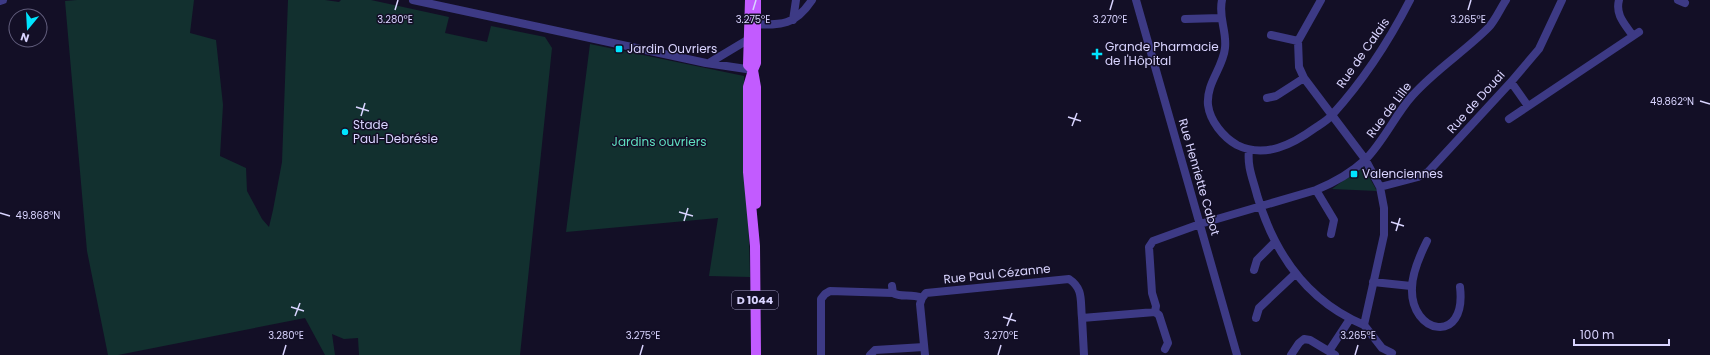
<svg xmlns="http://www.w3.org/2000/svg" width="1710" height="355" font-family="Poppins,sans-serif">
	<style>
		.green { fill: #12302f }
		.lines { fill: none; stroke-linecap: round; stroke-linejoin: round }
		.minor { stroke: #3d3a85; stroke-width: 8 }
		.major { stroke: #c25bff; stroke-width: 10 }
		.ticks { fill: none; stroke: #d9d4ff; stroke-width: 1.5 }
		.poi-dot { fill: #00e5ff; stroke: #130f26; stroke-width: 1.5 }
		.labels { text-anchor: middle; stroke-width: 3; stroke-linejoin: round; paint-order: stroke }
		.shield { fill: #130f26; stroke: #9e99be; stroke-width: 1 }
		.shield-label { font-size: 11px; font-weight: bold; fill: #d9d4ff }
		.poi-label { font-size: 12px; fill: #d9d4ff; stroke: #130f26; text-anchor: start }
		.street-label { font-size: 12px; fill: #d9d4ff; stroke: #130f26 }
		.park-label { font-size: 12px; fill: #5fe0c0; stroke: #130f26 }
		.ticks-label { font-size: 10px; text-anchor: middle; fill: #d9d4ff; stroke: #130f26; stroke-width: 3; stroke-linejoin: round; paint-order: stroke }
	</style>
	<rect width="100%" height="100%" fill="#130f26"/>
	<path class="green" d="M 77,0 L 194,0 L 190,33 L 216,40 L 223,105 L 220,156 L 246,168 L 247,191 L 262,219 L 269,227 L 273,210 L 282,162 L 288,0 L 325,0 L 339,2 L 341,0 L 371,0 L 449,17 L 445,33 L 487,42 L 491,26 L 545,37 L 552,48 L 520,355 L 359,355 L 358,338 L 344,339 L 332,334 L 335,355 L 325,355 L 305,318 L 118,355 L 108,355 L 87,251 L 65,1 Z
		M 590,44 L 744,76 L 750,277 L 709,276 L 718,218 L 566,232 Z
		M 1363,166 L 1377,191 L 1332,189 Z"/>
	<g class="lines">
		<path class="minor" d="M 413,0 L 706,63 L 753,70
			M 1136,0 L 1237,355
			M 1222,0 C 1218,18 1227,30 1225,48 C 1223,68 1206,83 1208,105 C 1210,121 1223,137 1237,145 C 1265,159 1293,144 1315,128 C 1321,124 1328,120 1332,115 C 1363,81 1389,41 1410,0
			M 1321,0 L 1298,41 L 1299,67 L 1304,78 L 1365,159 L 1380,187 L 1384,208 L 1384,235 L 1364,325 L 1382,348 L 1392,353
			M 1619,0 C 1615,15 1625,24 1633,36
			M 1678,0 L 1685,3
			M 0,1 L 3,0
			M 1185,19 L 1221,18
			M 793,20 L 796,0
			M 750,24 C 780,25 794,27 812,0
			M 1271,35 L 1298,41
			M 709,63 L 749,39
			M 1511,82 L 1528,106
			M 1267,98 L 1276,96 L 1304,78
			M 1509,119 L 1639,32
			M 1249,150 C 1247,167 1253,179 1257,195 C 1274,253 1307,301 1364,325
			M 1380,187 L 1418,177 L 1428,172 L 1511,82 L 1539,49 L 1562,0
			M 1316,190 L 1334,220 L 1331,234
			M 1427,241 C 1421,253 1412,273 1412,288 C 1410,334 1467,346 1460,287
			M 1254,270 L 1257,260 L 1275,242
			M 1373,282 L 1411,286
			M 892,286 L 893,293 C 901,298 911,293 922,298
			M 1155,312 L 1159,315 L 1168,343 L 1165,349
			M 1256,318 L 1259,308 L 1295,274
			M 1329,351 L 1350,319
			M 821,355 L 821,299 L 825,294 L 830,291 L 893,293
			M 870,355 L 875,350 L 924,347
			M 925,355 L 920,304 L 922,298 L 926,293 L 1069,279 C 1084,289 1080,301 1082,318
			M 1084,355 L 1082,318 L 1155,312 L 1156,306 L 1152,293 L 1149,247 L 1153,241 L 1200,224 L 1316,190 C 1333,183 1352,172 1365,160 C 1384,141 1395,115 1412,96 C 1435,70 1464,52 1488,28 C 1495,21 1500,9 1506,0
			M 1291,355 L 1299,343 L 1304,339 L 1310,340 L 1335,355"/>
		<path class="major" d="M 750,0 L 748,65 L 753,70 L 756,87 L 756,204
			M 756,355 L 755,246 L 748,172 L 748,87 L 753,70 L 756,63 L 756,0"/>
	</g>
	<path class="ticks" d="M 395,10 L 398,0M 753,10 L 756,0M 1110,10 L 1113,0M 1468,10 L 1471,0M 1700,101 L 1710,104M 356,107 L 369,111M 361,116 L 365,103M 1068,117 L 1081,121M 1072,126 L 1077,113M 679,212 L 693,216M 0,213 L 10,216M 684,221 L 688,208M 1391,222 L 1404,226M 1396,231 L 1400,218M 291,307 L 304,311M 295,316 L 300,303M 1003,317 L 1016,321M 1007,326 L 1012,313M 283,355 L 286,345M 640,355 L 643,345M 998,355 L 1001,345M 1355,355 L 1358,345"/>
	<g class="poi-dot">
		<rect x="615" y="45" width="8" height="8" rx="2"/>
		<path d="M1095 48h4v4h4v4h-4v4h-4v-4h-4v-4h4z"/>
		<circle cx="345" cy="132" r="4"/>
		<rect x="1350" y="170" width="8" height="8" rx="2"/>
	</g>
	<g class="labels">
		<rect class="shield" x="732" y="291" width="46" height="18" rx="3"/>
		<g class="shield-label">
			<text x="755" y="304">D 1044</text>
		</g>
		<g class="poi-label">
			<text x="1105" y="51">Grande Pharmacie<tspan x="1105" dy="14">de l'Hôpital</tspan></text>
			<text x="627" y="53">Jardin Ouvriers</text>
			<text x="353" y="129">Stade<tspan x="353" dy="14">Paul-Debrésie</tspan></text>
			<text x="1362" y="178">Valenciennes</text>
		</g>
		<g class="street-label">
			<text transform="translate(1363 53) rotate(-55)" y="4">Rue de Calais</text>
			<text transform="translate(1476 102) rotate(-48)" y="4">Rue de Douai</text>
			<text transform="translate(1389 110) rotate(-53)" y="4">Rue de Lille</text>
			<text transform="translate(1199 177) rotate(74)" y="4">Rue Henriette Cabot</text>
			<text transform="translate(997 274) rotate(-6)" y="4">Rue Paul Cézanne</text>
		</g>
		<g class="park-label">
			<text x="659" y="146">Jardins ouvriers</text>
		</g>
	</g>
	<g class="ticks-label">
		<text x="395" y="23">3.280°E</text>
		<text x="753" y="23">3.275°E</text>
		<text x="1110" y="23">3.270°E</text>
		<text x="1468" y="23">3.265°E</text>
		<text x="1672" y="105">49.862°N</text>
		<text x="38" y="219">49.868°N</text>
		<text x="286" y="339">3.280°E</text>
		<text x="643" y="339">3.275°E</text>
		<text x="1001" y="339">3.270°E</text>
		<text x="1358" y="339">3.265°E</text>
	</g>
	<g transform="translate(28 28) rotate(198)"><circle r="19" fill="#130f26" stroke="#625e7d"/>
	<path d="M0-3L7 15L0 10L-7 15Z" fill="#00e5ff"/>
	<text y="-6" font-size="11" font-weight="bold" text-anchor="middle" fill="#d9d4ff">N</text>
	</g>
	<path d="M1574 339v6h95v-6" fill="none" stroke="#d9d4ff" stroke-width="2"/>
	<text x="1580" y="339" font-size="12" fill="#d9d4ff" stroke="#130f26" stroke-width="3" paint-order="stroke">100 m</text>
</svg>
